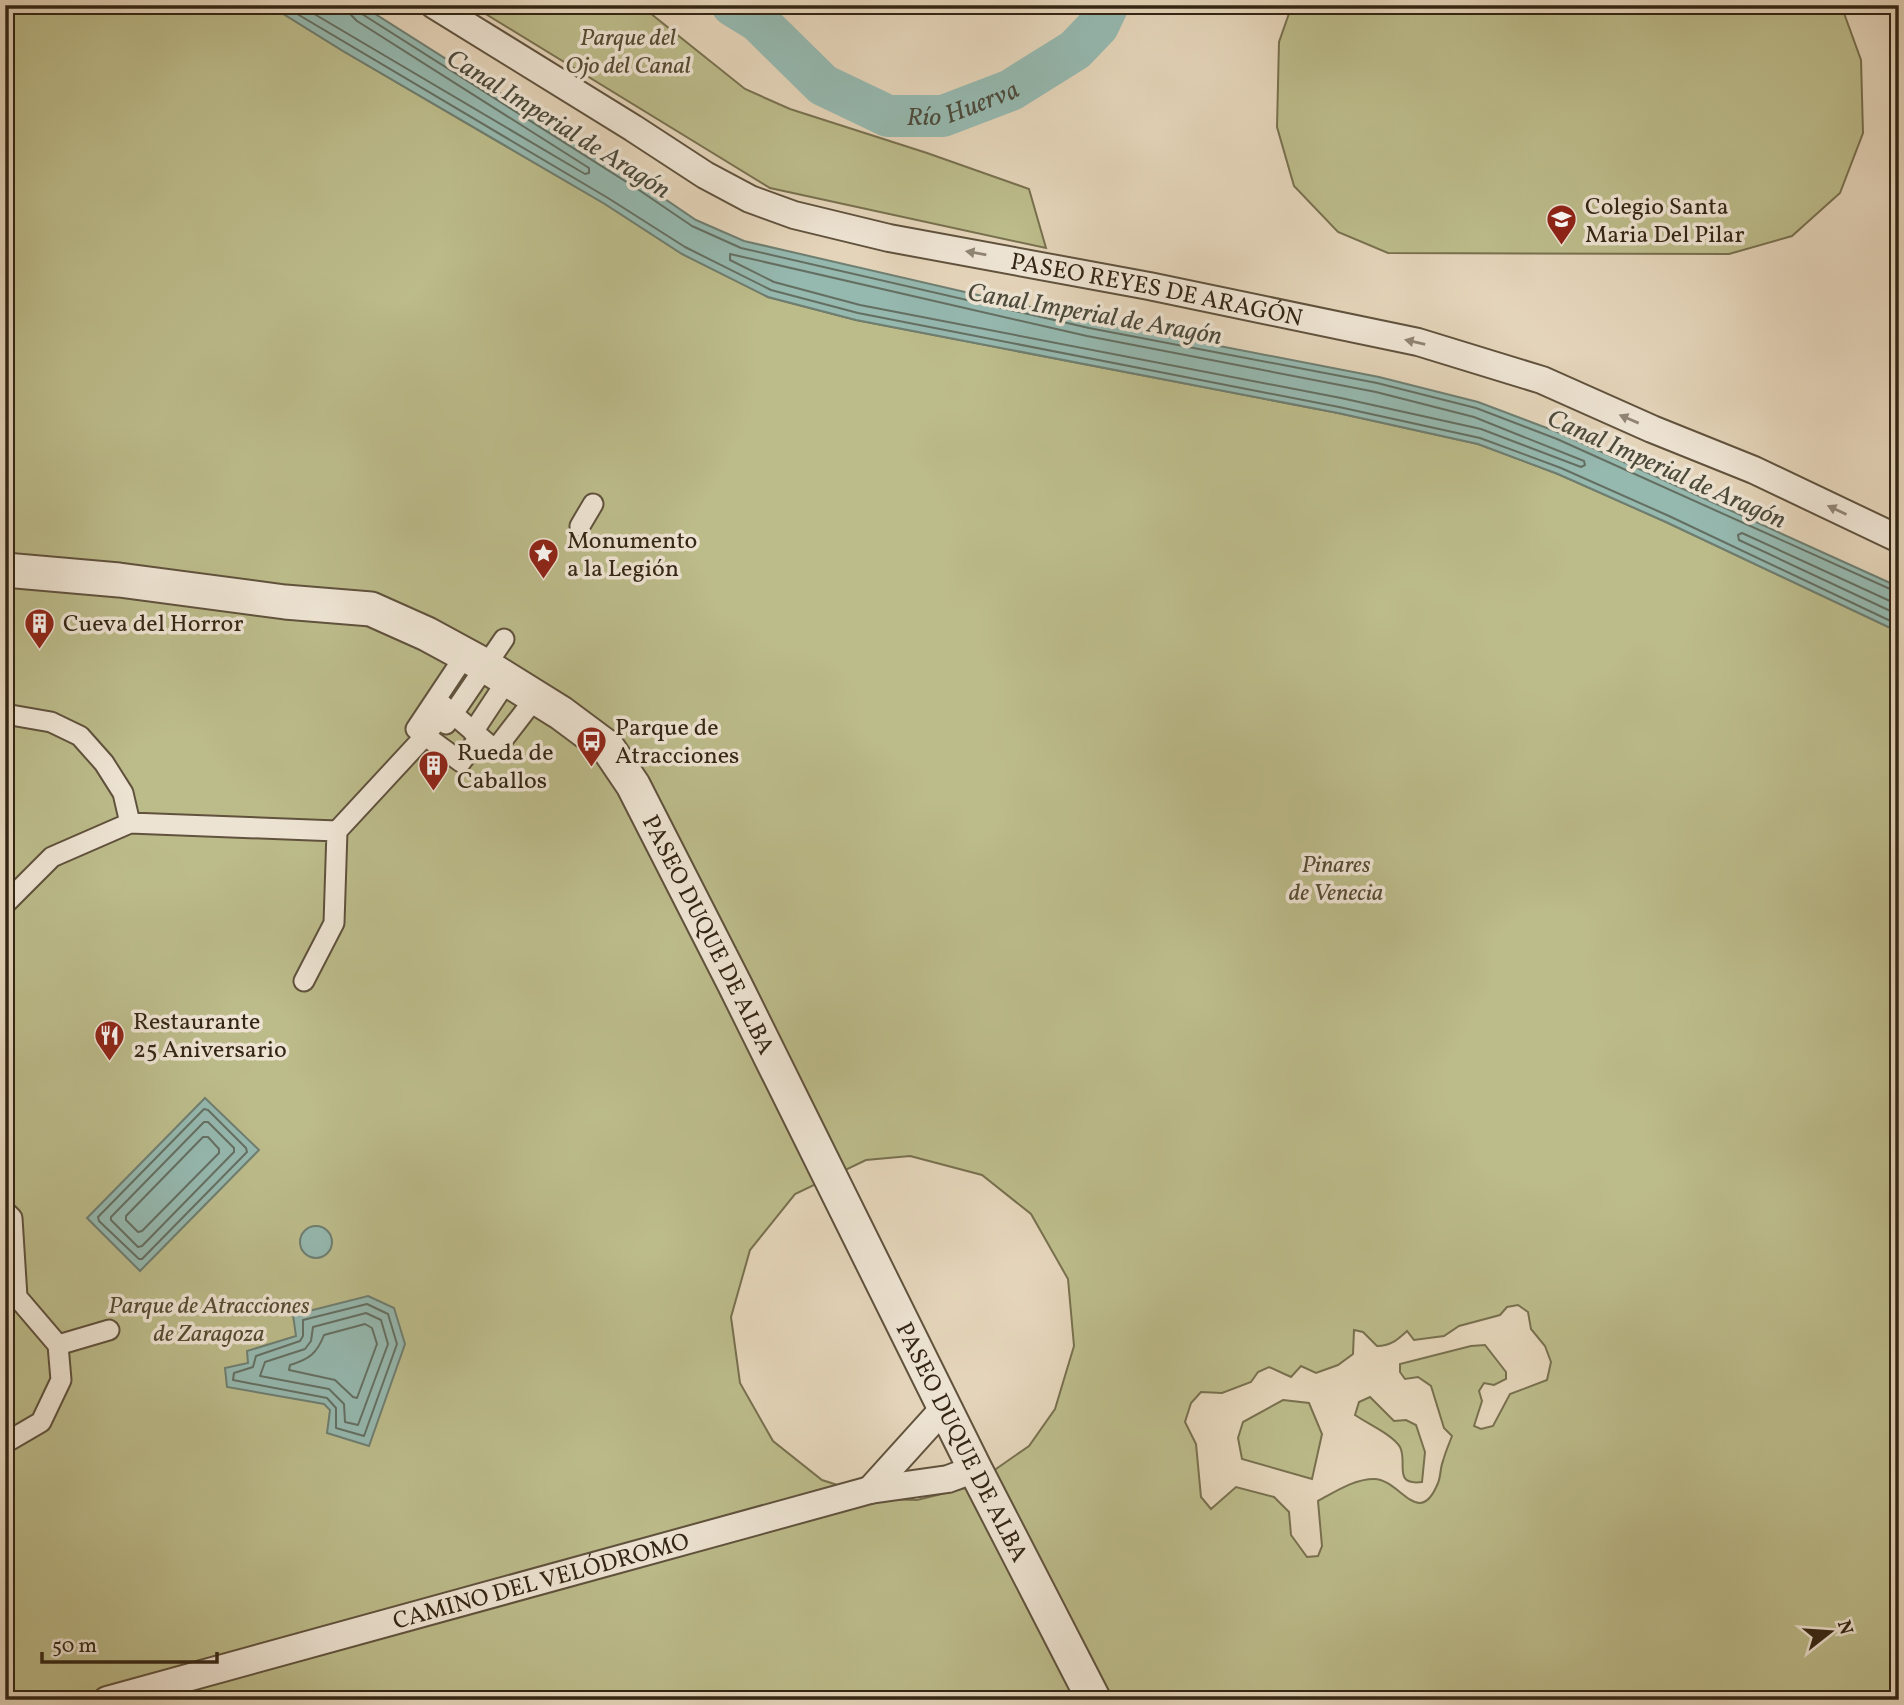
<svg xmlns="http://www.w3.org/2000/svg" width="1904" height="1705" font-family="Vollkorn,serif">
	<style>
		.green { fill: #bcbb8a; stroke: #78704f; stroke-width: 2; fill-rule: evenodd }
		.water { fill: #95b8af; stroke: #6e7e71; stroke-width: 2 }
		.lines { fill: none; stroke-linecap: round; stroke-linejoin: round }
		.shore { stroke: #646f62; stroke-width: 2 }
		.river { stroke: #95b8af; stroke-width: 42 }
		.pedestrian-casing { stroke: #60523d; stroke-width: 23 }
		.minor-casing { stroke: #60523d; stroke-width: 30 }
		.tertiary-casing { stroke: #60523d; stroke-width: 37 }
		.pedestrian { stroke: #ede3d2; stroke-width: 19 }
		.minor { stroke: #ede3d2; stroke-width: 26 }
		.tertiary { stroke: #ede3d2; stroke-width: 33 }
		.oneway { fill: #908473 }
		.labels { text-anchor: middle; stroke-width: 7; stroke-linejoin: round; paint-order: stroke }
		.park-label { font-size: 24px; font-style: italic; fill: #564b32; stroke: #ede3d2 }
		.poi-label { font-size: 24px; fill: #342614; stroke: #ede3d2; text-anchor: start }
		.street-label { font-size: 24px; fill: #342614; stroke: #ede3d2 }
		.water-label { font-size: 26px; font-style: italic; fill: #4c4a3b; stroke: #ede3d2 }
	</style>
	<rect width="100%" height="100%" fill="#e4d4b9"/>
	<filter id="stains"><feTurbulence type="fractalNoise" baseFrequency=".00286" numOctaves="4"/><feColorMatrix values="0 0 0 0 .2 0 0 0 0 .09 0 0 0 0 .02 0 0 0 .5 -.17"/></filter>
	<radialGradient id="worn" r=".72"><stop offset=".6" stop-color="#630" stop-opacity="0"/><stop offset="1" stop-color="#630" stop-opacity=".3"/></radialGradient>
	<path class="green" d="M 5,5 L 269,5 L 343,51 L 605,204 L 682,254 L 768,297 L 856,320 L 1338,413 L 1478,444 L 1558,474 L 1666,522 L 1899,632 L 1899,1700 L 5,1700 ZM 910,1156 L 982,1175 L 1031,1214 L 1068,1279 L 1074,1346 L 1055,1409 L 1029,1446 L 970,1487 L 917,1500 L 881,1499 L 822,1480 L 773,1441 L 740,1383 L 731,1317 L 750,1250 L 795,1194 L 866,1160 ZM 1518,1305 L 1528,1312 L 1531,1329 L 1545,1346 L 1551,1362 L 1547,1380 L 1510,1394 L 1493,1426 L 1481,1429 L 1474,1426 L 1482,1401 L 1479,1391 L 1484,1383 L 1494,1385 L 1506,1379 L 1506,1372 L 1485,1345 L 1471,1346 L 1400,1364 L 1400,1372 L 1405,1379 L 1418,1377 L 1431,1386 L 1444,1428 L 1452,1436 C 1449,1444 1445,1453 1443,1461 C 1440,1468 1441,1476 1438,1483 C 1419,1530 1400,1479 1374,1479 C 1354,1479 1335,1492 1318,1501 L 1322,1546 L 1318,1556 L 1307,1557 L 1291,1535 L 1289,1512 L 1274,1497 L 1236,1487 L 1211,1509 L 1201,1497 L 1196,1444 L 1185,1422 L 1191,1403 L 1201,1392 L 1222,1393 L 1251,1382 L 1258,1372 L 1269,1367 L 1291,1377 L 1301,1366 L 1316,1373 L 1338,1365 L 1353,1354 L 1354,1330 L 1363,1332 L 1377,1346 C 1391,1346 1397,1340 1407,1331 L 1414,1340 L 1444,1336 L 1459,1326 L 1500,1315 L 1507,1307 Z
		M 471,5 L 640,5 L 745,89 L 790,109 L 927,153 L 1029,189 L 1046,248 L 770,188 Z
		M 1292,5 L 1841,5 L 1861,60 L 1863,133 L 1840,193 L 1792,236 L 1729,254 L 1388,253 L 1338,232 L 1294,186 L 1277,127 L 1279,42 Z
		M 1370,1397 L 1394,1421 L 1406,1420 L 1416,1425 L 1425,1452 L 1422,1482 C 1392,1486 1408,1462 1400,1447 C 1393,1435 1368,1424 1355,1415 L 1359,1402 Z
		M 1283,1400 L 1309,1403 L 1322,1434 L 1312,1479 L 1242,1459 L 1238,1438 L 1243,1422 Z"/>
	<path class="water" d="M 269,5 L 361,5 L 640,182 L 696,220 L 744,241 L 1091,321 L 1379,377 L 1478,402 L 1560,433 L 1899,587 L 1899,632 L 1666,522 L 1558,474 L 1478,444 L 1338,413 L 856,320 L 768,297 L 682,254 L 605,204 L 343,51 Z
		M 205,1098 L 259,1150 L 140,1271 L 87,1218 Z
		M300 1242a16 16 0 1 1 32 0a16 16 0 1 1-32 0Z
		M 368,1296 L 394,1308 L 405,1344 L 369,1446 L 327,1433 L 330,1410 L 324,1404 L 227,1387 L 225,1368 L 248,1363 L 247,1351 L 296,1336 L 293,1315 Z"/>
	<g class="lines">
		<path class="shore" d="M 282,5 L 608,198 L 685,247 L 771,290 L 858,313 L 1339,407 L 1480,438 L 1561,468 L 1669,516 L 1899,625
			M 299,5 L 585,174 L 589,173 L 589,168 L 357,21 L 351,15 L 349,5
			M 358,5 L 362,14 L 636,188 L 692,226 L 741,248 L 1089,328 L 1377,383 L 1476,408 L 1557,439 L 1899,593
			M 730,254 L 1087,336 L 1376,392 L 1474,417 L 1584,461 L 1585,465 L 1581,467 L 1481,429 L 1341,398 L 860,305 L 774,282 L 730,260 Z
			M 1899,602 L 1890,601 L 1742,533 L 1738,535 L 1739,540 L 1899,615
			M 204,1109 L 208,1110 L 246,1148 L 247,1152 L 142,1259 L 139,1259 L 99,1221 L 98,1217 Z
			M 204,1122 L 208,1122 L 234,1148 L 234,1152 L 142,1246 L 138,1247 L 111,1220 L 111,1217 Z
			M 203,1137 L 208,1137 L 219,1149 L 219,1153 L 142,1231 L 138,1232 L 126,1220 L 126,1216 Z
			M 367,1304 L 388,1314 L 397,1344 L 364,1436 L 336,1428 L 336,1408 L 327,1398 L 233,1380 L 234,1373 L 253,1367 L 256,1356 L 300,1341 L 303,1336 L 303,1320 Z
			M 366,1313 L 381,1320 L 388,1344 L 358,1425 L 345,1422 L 344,1404 L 329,1389 L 260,1376 L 265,1362 L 305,1349 L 311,1341 L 313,1327 Z
			M 365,1324 L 372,1328 L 377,1344 L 357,1398 L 353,1397 L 335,1380 L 289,1370 L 290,1365 C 310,1359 317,1353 324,1335 Z"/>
		<path class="river" id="s1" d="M 732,5 L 758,21 L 823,85 L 888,116 L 943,116 L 1011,90 L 1075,50 L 1098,26 L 1108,5"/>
		<defs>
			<path id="pedestrian" d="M 580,526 L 593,504
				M 466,654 L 416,729 L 461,762 L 479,738
				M 438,701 L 495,750 L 536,697
				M 5,714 L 51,722 L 80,736 L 104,763 L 123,793 L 130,823
				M 446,724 L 504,639
				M 473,732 L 508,679
				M 5,904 L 52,857 L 130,823 L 337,831 L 425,736 L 446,708
				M 304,981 L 334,923 L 337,831
				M 5,1211 L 12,1218 L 17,1297 L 58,1345 L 61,1380 L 41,1422 L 5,1443
				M 58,1345 L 109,1330"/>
			<g id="minor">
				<path id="s2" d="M 434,5 L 633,128 L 705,175 L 750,199 L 794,215 L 889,238 L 1149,286 L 1418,342 L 1542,380 L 1652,429 L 1754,470 L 1899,539"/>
				<path d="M 870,1490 L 945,1407"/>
				<path id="s3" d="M 107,1700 L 870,1490 L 948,1479 L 975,1469"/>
			</g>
			<g id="tertiary">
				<path id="s4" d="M 5,570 L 119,580 L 285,602 L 371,609 L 427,634 L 484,665 L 561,713 L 608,748 L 633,785 L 734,983 L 975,1469 L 1094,1700"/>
			</g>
		</defs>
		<use href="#pedestrian" class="pedestrian-casing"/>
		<use href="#minor" class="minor-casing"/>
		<use href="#tertiary" class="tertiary-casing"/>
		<use href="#pedestrian" class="pedestrian"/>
		<use href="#minor" class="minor"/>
		<use href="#tertiary" class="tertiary"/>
	</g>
	<defs><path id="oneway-solid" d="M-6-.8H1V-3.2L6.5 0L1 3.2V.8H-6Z" transform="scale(1.75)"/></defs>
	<g class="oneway">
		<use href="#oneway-solid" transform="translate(976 253) rotate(-170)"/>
		<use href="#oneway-solid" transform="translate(1415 342) rotate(-167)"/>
		<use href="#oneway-solid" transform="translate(1629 419) rotate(-157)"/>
		<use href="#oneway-solid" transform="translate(1837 510) rotate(-155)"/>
	</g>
	<defs>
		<symbol id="school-pin" viewBox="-11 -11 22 30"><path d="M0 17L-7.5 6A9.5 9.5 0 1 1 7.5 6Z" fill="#8f2418" stroke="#ede3d2"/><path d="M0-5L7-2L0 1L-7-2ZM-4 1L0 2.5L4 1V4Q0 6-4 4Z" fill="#fff"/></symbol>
		<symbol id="sight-pin" viewBox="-11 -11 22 30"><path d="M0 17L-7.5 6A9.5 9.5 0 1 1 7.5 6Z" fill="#8f2418" stroke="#ede3d2"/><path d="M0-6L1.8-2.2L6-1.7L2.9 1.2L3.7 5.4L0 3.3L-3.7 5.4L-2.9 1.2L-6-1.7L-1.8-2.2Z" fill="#fff"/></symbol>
		<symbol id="building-pin" viewBox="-11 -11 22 30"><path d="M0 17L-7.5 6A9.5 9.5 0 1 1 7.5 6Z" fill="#8f2418" stroke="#ede3d2"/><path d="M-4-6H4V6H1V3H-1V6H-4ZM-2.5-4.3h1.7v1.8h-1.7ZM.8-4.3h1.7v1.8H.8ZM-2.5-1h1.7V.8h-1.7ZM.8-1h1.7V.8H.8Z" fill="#fff"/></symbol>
		<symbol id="bus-pin" viewBox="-11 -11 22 30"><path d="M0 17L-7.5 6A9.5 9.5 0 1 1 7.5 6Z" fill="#8f2418" stroke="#ede3d2"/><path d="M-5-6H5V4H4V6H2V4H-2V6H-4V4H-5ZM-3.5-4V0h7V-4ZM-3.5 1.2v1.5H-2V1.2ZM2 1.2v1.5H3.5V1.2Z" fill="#fff"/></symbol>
		<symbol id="restaurant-pin" viewBox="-11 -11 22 30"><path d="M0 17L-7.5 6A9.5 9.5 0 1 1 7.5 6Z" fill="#8f2418" stroke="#ede3d2"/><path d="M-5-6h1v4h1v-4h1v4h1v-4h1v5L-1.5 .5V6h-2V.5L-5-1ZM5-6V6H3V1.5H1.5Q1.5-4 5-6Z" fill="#fff"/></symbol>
	</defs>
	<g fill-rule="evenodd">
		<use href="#school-pin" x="1544" y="202" width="35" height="47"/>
		<use href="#sight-pin" x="526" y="536" width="35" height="47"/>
		<use href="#building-pin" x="22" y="606" width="35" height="47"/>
		<use href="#bus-pin" x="574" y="724" width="35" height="47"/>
		<use href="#building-pin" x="416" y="748" width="35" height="47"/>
		<use href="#restaurant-pin" x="92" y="1018" width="35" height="47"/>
	</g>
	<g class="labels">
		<g class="park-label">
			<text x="628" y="45">Parque del<tspan x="628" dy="28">Ojo del Canal</tspan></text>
			<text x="1336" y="872">Pinares<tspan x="1336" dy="28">de Venecia</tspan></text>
			<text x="209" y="1313">Parque de Atracciones<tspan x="209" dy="28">de Zaragoza</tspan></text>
		</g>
		<g class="poi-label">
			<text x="1585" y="214">Colegio Santa<tspan x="1585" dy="28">Maria Del Pilar</tspan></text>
			<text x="567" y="548">Monumento<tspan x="567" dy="28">a la Legión</tspan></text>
			<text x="63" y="631">Cueva del Horror</text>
			<text x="615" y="735">Parque de<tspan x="615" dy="28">Atracciones</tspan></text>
			<text x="457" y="760">Rueda de<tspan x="457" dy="28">Caballos</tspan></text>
			<text x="133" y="1029">Restaurante<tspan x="133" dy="28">25 Aniversario</tspan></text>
		</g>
		<g class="street-label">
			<text dy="8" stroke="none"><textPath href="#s2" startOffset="788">PASEO REYES DE ARAGÓN</textPath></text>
			<text dy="8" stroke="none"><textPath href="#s4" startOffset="856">PASEO DUQUE DE ALBA</textPath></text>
			<text dy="8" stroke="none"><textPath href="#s4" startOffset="1423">PASEO DUQUE DE ALBA</textPath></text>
			<text dy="8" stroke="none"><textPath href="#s3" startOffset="450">CAMINO DEL VELÓDROMO</textPath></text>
		</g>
		<g class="water-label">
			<text dy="9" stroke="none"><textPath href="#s1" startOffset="270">Río Huerva</textPath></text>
			<text transform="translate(559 123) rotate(32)" y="9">Canal Imperial de Aragón</text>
			<text transform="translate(1095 313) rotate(10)" y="9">Canal Imperial de Aragón</text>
			<text transform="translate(1667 468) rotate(24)" y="9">Canal Imperial de Aragón</text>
		</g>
	</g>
	<rect width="1904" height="1705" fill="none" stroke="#e4d4b9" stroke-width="28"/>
	<rect x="7" y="7" width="1890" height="1691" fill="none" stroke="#342614" stroke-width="3.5"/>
	<rect x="14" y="14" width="1876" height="1677" fill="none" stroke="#342614" stroke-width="2"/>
	<g transform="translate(1830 1632) rotate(73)" stroke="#ede3d2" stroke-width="5" paint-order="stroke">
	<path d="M0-5L12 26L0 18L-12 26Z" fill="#342614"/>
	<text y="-10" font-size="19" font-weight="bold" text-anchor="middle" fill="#342614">N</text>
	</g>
	<path d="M42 1652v10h175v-10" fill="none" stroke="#342614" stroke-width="3.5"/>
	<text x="52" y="1652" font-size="21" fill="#342614" stroke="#ede3d2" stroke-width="5" paint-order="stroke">50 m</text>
	<rect width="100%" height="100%" filter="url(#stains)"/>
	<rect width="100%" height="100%" fill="url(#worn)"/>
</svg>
